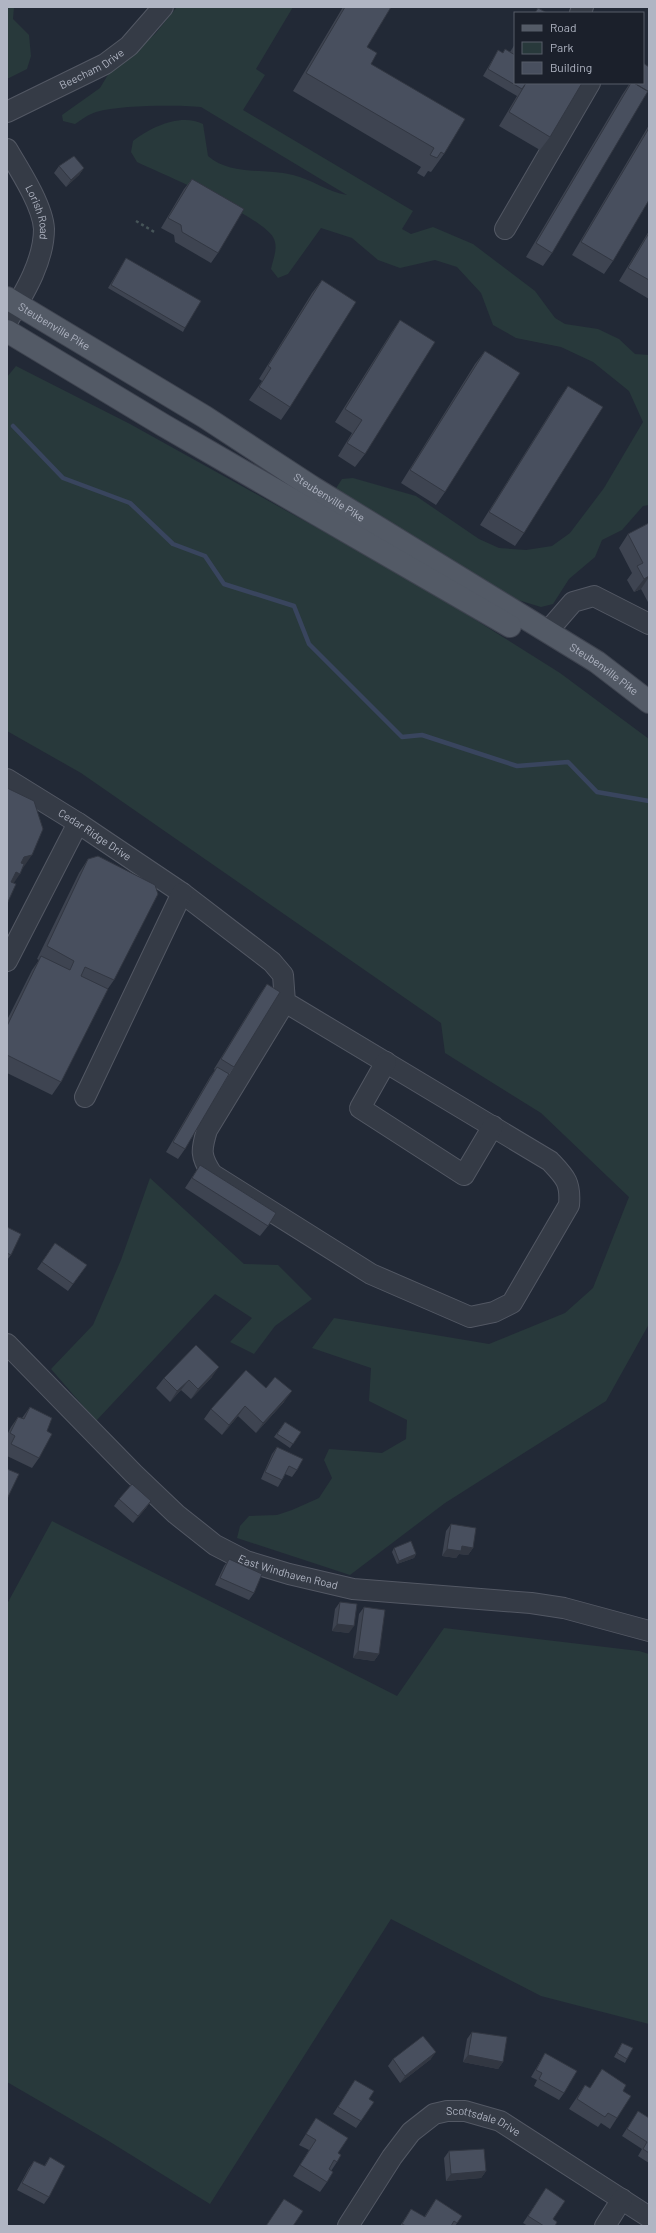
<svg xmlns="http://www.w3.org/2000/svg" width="656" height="2233" font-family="Barlow,sans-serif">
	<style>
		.green { fill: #28393b }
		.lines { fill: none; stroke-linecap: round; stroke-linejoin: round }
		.stream { stroke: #39455e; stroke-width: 4.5 }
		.minor-casing { stroke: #535864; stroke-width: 22 }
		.major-casing { stroke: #3f4450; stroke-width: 24 }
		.path { stroke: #465458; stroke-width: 2.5; stroke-dasharray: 3 3; stroke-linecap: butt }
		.minor { stroke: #353b46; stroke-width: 20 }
		.major { stroke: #535a66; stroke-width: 22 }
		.wall { fill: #3e4451 }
		.shaded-wall { fill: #323742 }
		.building { fill: #484f5e; stroke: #323742 }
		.labels { text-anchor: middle; stroke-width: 3.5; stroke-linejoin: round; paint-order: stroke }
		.street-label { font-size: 11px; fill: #b0b5c3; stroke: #1b202b }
	</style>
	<rect width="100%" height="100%" fill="#222936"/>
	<path class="green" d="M 7,7 L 14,7 L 13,19 L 29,35 L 31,56 L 27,69 L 9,78 L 7,78 Z
		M 177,7 L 293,7 L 256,69 L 265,75 L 243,110 L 413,211 L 402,229 L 411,234 L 433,227 L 473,244 L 535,291 L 555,318 L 565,324 L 598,329 L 619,339 L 635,354 L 649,355 L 649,505 L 643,506 L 622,530 L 602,540 L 595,557 L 569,579 L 553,604 L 541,607 L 508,597 L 331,496 L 342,479 L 353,478 L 416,496 L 479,539 L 499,548 L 526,550 L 552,546 L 570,533 L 604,488 L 643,422 L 629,391 L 593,362 L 561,347 L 516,338 L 493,325 L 481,293 L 457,267 L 435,260 L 400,268 L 378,260 L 352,238 L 321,228 L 288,274 L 278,278 L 271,269 C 273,259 279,247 273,237 C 259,215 165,175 137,162 L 131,152 L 133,141 C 151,127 181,113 203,124 L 208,156 C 231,176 264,168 293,175 C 311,179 328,192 347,195 L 201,107 C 174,105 122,105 96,112 C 89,114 81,120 75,124 L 63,121 L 62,115 L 100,88 L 109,73 L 155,34 Z
		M 16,366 L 130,424 L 420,585 L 560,673 L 649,739 L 649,1324 L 606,1401 L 445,1503 L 350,1575 L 237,1538 L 240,1526 L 249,1516 L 277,1515 L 292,1510 L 319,1498 L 332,1478 L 324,1460 L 329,1449 L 382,1453 L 406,1439 L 407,1420 L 369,1401 L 371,1368 L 312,1348 L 334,1318 L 489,1344 L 565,1313 L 593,1288 L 629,1197 L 541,1113 L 445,1053 L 441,1023 L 81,773 L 7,731 L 7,377 Z
		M 150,1178 L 244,1264 L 278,1265 L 312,1299 L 275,1326 L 254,1354 L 230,1342 L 252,1318 L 215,1294 L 96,1421 L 51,1369 L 93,1325 L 121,1260 Z
		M 52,1521 L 397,1696 L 444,1628 L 639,1651 L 649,1654 L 649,2024 L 541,1996 L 391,1919 L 210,2204 L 107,2140 L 7,2082 L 7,1604 Z"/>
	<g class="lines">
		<path class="stream" d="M 13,426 L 63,478 L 130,503 L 173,544 L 205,556 L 224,584 L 294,606 L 309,644 L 402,737 L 422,735 L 517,766 L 568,762 L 597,792 L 649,801"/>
		<defs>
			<g id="minor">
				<path d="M 580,13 L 583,7"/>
				<path id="s1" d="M 7,112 L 105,64 L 129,46 L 163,7"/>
				<path id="s2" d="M 7,149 C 19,169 43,206 44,229 C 44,262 23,295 7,322"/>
				<path d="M 505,229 L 590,83"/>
				<path d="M 547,632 L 573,602 L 594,596 L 649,624"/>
				<path id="s3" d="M 7,779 L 78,823 L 182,893 L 272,962 L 283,975 L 285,1002 L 207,1130 C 201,1150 200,1156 212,1174 L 371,1274 L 470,1317 L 494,1312 L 512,1303 L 569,1205 C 571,1182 565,1177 550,1161 L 285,1002"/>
				<path d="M 7,961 L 78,823"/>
				<path d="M 386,1062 L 360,1108 L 464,1175 L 493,1126"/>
				<path d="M 85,1097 L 182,893"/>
				<path id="s4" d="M 7,1344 L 134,1474 L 176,1514 L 215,1545 L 246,1561 L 289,1574 L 353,1589 L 531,1603 L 564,1608 L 649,1631"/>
				<path id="s5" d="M 348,2226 L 392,2157 L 411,2132 L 434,2114 L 447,2111 L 465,2111 L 500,2121 L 649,2217"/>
				<path d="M 605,2226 L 622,2199"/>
			</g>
			<g id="major">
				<path id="s6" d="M 7,298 L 205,417 L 312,487 L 597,662 L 649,702"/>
				<path d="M 7,331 L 163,425 L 510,626"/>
			</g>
		</defs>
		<use href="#minor" class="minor-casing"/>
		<use href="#major" class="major-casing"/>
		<path class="path" d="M 136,221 L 156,233"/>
		<use href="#minor" class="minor"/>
		<use href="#major" class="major"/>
	</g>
	<path class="wall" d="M 343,7 L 391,7 L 367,47 L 371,64 L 444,154 L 431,172 L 428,171 L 424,177 L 417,173 L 421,167 L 293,91 Z
		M 515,44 L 515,83 L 582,83 L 550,137 L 540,150 L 499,126 L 517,96 L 483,76 L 494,57 L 498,50 L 502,53 L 510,52 Z
		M 630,83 L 643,83 L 552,253 L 543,266 L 526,257 L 622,95 Z
		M 649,125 L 649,200 L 613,261 L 604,274 L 572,255 Z
		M 59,166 L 84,168 L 79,175 L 66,187 L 54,173 Z
		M 192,179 L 218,253 L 211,263 L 175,242 L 174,235 L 161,228 L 184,189 Z
		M 649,231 L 649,299 L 619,281 Z
		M 126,258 L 185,328 L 183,332 L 108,288 Z
		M 322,280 L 290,407 L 281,420 L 249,400 L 262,381 L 259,379 L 312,293 Z
		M 400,320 L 365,454 L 355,467 L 338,456 L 352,433 L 335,422 L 391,333 Z
		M 485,351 L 445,492 L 436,505 L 401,483 L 475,364 Z
		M 568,386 L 524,533 L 515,546 L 480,525 L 559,399 Z
		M 649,523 L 649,604 L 641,589 L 634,592 L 627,580 L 632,573 L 619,548 L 628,534 Z
		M 88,859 L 114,980 L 107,990 L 61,1082 L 52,1095 L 7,1073 L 7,1020 L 32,970 L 39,960 L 37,959 L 79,873 Z
		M 267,984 L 234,1067 L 229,1074 L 185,1149 L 178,1159 L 166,1152 L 210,1077 L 215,1070 L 214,1069 L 260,994 Z
		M 200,1165 L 268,1226 L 260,1236 L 185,1188 Z
		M 7,1227 L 11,1255 L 7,1260 Z
		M 55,1243 L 87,1265 L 68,1291 L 37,1269 Z
		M 212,1377 L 191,1399 L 181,1390 L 170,1402 L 156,1388 L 164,1378 Z
		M 266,1388 L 284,1402 L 256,1433 L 238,1416 L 222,1435 L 204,1419 L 211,1409 Z
		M 30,1407 L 47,1431 L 39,1458 L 32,1468 L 7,1456 L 7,1448 L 8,1446 L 7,1445 L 7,1435 L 11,1427 L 18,1417 L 22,1418 Z
		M 285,1422 L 301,1432 L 290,1448 L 274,1437 Z
		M 277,1447 L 297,1470 L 292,1477 L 285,1474 L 282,1480 L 278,1487 L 261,1479 L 272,1454 Z
		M 119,1499 L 151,1501 L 146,1508 L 133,1523 L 114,1506 Z
		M 451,1524 L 473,1548 L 468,1555 L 459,1554 L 456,1558 L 442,1556 L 446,1531 Z
		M 394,1548 L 416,1554 L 414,1558 L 397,1564 L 392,1552 Z
		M 229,1559 L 254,1593 L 249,1600 L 215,1585 L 224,1566 Z
		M 340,1602 L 349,1633 L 332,1631 L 335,1609 Z
		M 364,1607 L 379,1654 L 374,1661 L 353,1658 L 359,1614 Z
		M 472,2032 L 503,2062 L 498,2069 L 463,2062 L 467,2039 Z
		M 622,2043 L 627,2059 L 625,2063 L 614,2057 Z
		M 545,2053 L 564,2093 L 559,2100 L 534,2086 L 537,2080 L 531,2077 L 541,2060 Z
		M 393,2059 L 431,2059 L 400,2083 L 388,2066 Z
		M 602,2069 L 623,2091 L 617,2118 L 610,2129 L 601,2123 L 598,2127 L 569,2109 L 585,2085 L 590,2088 Z
		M 355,2080 L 369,2099 L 361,2121 L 356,2128 L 333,2114 Z
		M 638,2111 L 649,2118 L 649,2163 L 638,2156 L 642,2149 L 622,2136 Z
		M 316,2118 L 338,2153 L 337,2162 L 331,2171 L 327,2182 L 320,2192 L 293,2176 L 309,2150 L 299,2145 Z
		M 449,2151 L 486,2171 L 481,2178 L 446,2181 L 444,2158 Z
		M 50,2157 L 49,2197 L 44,2204 L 17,2190 L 29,2168 L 34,2161 L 44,2166 Z
		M 546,2188 L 555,2226 L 528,2226 L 523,2223 Z
		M 436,2199 L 462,2216 L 455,2226 L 400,2226 L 411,2209 L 424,2217 Z"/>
	<path class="shaded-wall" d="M 84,168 L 79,175 L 66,187 L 71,180 Z
		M 649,576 L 649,577 L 641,589 L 634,592 L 644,579 Z
		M 32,855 L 23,868 L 15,870 L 24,857 Z
		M 16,872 L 20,874 L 11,887 L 7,886 Z
		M 219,1367 L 212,1377 L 191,1399 L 198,1389 Z
		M 189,1380 L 181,1390 L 170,1402 L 177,1391 Z
		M 292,1391 L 284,1402 L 256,1433 L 263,1423 Z
		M 245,1406 L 238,1416 L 222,1435 L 229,1425 Z
		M 151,1501 L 146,1508 L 133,1523 L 138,1516 Z
		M 462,1546 L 473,1548 L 468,1555 L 459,1554 L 456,1558 L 442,1556 L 447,1549 Z
		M 416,1554 L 414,1558 L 397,1564 L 399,1561 Z
		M 337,1624 L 354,1626 L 349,1633 L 332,1631 Z
		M 358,1651 L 379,1654 L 374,1661 L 353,1658 Z
		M 436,2052 L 431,2059 L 400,2083 L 405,2076 Z
		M 468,2055 L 503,2062 L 498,2069 L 463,2062 Z
		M 486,2171 L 481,2178 L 446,2181 L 451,2174 Z"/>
	<path class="building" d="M 345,7 L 391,7 L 367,47 L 377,53 L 371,64 L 465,119 L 444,154 L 441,152 L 437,158 L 430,155 L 434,148 L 306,73 Z
		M 538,8 L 547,13 L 535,13 Z
		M 505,49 L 515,55 L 515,83 L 526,83 L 522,89 L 488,69 L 498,50 L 503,53 Z
		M 643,63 L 649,67 L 649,89 L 647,91 L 634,83 L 643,83 Z
		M 526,83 L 582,83 L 550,137 L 509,112 Z
		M 631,83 L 634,83 L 648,91 L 552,253 L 536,243 Z
		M 649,128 L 649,200 L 613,261 L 581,242 Z
		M 74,156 L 84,168 L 71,180 L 59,166 Z
		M 192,179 L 244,209 L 218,253 L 182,232 L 181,225 L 168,218 Z
		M 649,233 L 649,280 L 628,268 Z
		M 126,258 L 201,301 L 185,328 L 111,285 Z
		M 322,280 L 356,302 L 290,407 L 259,387 L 271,368 L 268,366 Z
		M 400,320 L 435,342 L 365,454 L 347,443 L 362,420 L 345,409 Z
		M 485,351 L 520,373 L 445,492 L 410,470 Z
		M 568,386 L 603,407 L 524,533 L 489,512 Z
		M 649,523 L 649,576 L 644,579 L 637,566 L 643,563 L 628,534 Z
		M 7,788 L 34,801 L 43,829 L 32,855 L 24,857 L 21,863 L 24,864 L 20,874 L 16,872 L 11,882 L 16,884 L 7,904 Z
		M 98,856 L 155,885 L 158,894 L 114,980 L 85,967 L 81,976 L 108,989 L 61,1082 L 7,1055 L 7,1026 L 41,956 L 70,970 L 74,961 L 47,946 L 88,859 Z
		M 267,984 L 280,992 L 234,1067 L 221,1059 Z
		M 217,1067 L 229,1074 L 185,1149 L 173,1142 Z
		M 200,1165 L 276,1213 L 268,1226 L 192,1178 Z
		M 7,1227 L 21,1234 L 11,1255 L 7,1253 Z
		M 55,1243 L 87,1265 L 73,1284 L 42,1262 Z
		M 196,1345 L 219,1367 L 198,1389 L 189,1380 L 177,1391 L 164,1378 Z
		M 246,1370 L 266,1388 L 275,1377 L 292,1391 L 263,1423 L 245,1406 L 229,1425 L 211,1409 Z
		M 30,1407 L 52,1418 L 47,1431 L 52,1434 L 39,1458 L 11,1444 L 15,1436 L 10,1433 L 18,1417 L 24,1419 Z
		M 285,1422 L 301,1432 L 293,1444 L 277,1434 Z
		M 277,1447 L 303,1459 L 297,1470 L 289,1466 L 282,1480 L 265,1472 Z
		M 7,1469 L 19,1474 L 7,1499 Z
		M 132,1484 L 151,1501 L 138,1516 L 119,1499 Z
		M 451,1524 L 476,1528 L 473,1548 L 462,1546 L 461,1551 L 447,1549 Z
		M 411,1541 L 416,1554 L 399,1561 L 394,1548 Z
		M 229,1559 L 262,1574 L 254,1593 L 220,1578 Z
		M 340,1602 L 357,1604 L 354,1626 L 337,1624 Z
		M 364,1607 L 385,1610 L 379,1654 L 358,1651 Z
		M 472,2032 L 507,2037 L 503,2062 L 468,2055 Z
		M 423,2036 L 436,2052 L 405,2076 L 393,2059 Z
		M 622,2043 L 633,2048 L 627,2059 L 617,2053 Z
		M 545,2053 L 577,2071 L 564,2093 L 539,2079 L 542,2073 L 536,2070 Z
		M 602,2069 L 626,2085 L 623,2091 L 631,2096 L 617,2118 L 608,2113 L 605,2117 L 577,2099 L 585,2085 L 590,2088 Z
		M 355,2080 L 374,2091 L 369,2099 L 374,2102 L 361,2121 L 338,2107 Z
		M 638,2111 L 649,2118 L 649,2153 L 643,2149 L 647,2142 L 627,2129 Z
		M 316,2118 L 348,2138 L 338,2153 L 341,2155 L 337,2162 L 334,2160 L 329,2169 L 333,2172 L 327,2182 L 300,2165 L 316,2140 L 306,2134 Z
		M 484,2149 L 486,2171 L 451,2174 L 449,2151 Z
		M 50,2157 L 65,2166 L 49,2197 L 22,2183 L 34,2161 L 45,2166 Z
		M 546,2188 L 565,2201 L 553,2219 L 557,2222 L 555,2226 L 544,2226 L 528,2216 Z
		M 284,2199 L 303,2211 L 293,2226 L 266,2226 Z
		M 436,2199 L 462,2216 L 457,2223 L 454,2221 L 451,2226 L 406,2226 L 402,2224 L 411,2209 L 425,2217 Z"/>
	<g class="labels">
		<g class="street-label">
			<text dy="4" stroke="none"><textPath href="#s1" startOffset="95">Beecham Drive</textPath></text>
			<text dy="4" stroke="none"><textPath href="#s2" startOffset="71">Lorish Road</textPath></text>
			<text dy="4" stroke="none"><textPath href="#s6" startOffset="55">Steubenville Pike</textPath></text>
			<text dy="4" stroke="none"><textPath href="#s6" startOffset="379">Steubenville Pike</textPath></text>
			<text dy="4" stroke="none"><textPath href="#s6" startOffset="703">Steubenville Pike</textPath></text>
			<text dy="4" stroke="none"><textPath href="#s3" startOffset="104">Cedar Ridge Drive</textPath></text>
			<text dy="4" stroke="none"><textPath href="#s4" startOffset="368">East Windhaven Road</textPath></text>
			<text dy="4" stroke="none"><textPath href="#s5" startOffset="194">Scottsdale Drive</textPath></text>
		</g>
	</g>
	<rect width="656" height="2233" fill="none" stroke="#b0b5c3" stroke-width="16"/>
	<rect x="514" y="12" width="130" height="72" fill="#1b202b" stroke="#575c68"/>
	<rect x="522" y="25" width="20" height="6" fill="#535a66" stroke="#575c68"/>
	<text x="550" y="32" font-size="12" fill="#b0b5c3">Road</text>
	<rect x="522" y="42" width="20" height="12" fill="#28393b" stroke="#575c68"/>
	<text x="550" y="52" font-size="12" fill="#b0b5c3">Park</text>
	<rect x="522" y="62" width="20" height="12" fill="#484f5e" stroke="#575c68"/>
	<text x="550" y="72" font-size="12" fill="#b0b5c3">Building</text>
</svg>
